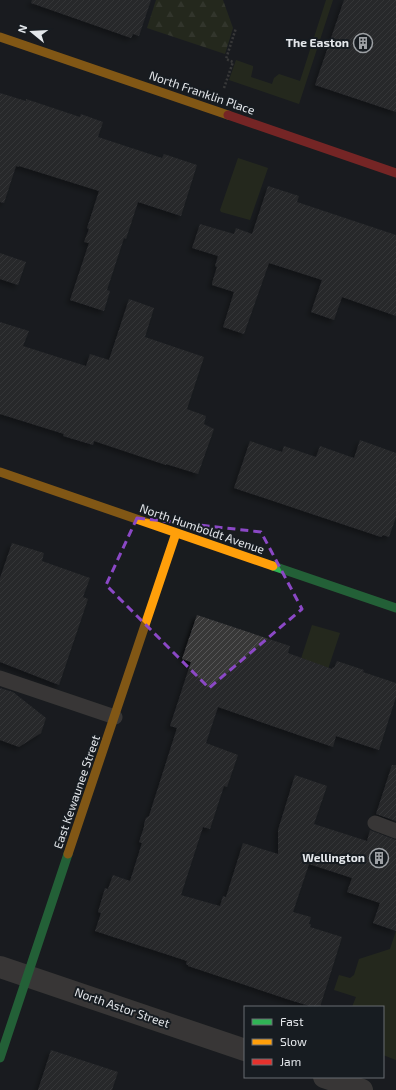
<svg xmlns="http://www.w3.org/2000/svg" width="396" height="1090" font-family="'Exo 2',sans-serif">
	<style>
		.grass { fill: #32391c }
		.forest { fill: url(#forest-firs) }
		.building { fill: url(#building-hatch); filter: url(#shadow) }
		.lines { fill: none; stroke-linecap: round; stroke-linejoin: round }
		.path { stroke: #5e5c59; stroke-width: 2.5; stroke-dasharray: 2 2; stroke-linecap: butt }
		.lane { stroke: #5d5852; stroke-width: 15 }
		.street { stroke: #5d5852; stroke-width: 22 }
		.fast { stroke: #30b455; stroke-width: 9 }
		.slow { stroke: #ff9f0a; stroke-width: 9 }
		.jam { stroke: #e5322d; stroke-width: 9 }
		.marked { fill: none; stroke: #8b48c6; stroke-width: 3; stroke-dasharray: 8 5; stroke-linejoin: round }
		.labels { text-anchor: middle; stroke-width: 4; stroke-linejoin: round; paint-order: stroke }
		.poi-label { font-size: 12px; font-weight: bold; fill: #e4e7eb; stroke: #171c21; text-anchor: end }
		.street-label { font-size: 12px; fill: #e4e7eb; stroke: #171c21 }
	</style>
	<defs>
		<pattern id="forest-firs" width="22" height="20" patternUnits="userSpaceOnUse"><rect width="22" height="20" fill="#32391c"/><path d="M5 1l3.5 6h-7zM16 11l3.5 6h-7z" fill="#50563d"/></pattern>
		<pattern id="building-hatch" width="6" height="6" patternUnits="userSpaceOnUse"><rect width="6" height="6" fill="#373739"/><path d="M-1 1l2-2M0 6l6-6M5 7l2-2" fill="none" stroke="#545456"/></pattern>
		<filter id="shadow"><feDropShadow dx="-3.5" dy="3.5" stdDeviation="2" flood-color="#0009"/></filter>
	</defs>
	<rect width="100%" height="100%" fill="#191c1f"/>
	<path class="grass" d="M 326,0 L 333,0 L 299,104 L 229,80 L 236,60 L 253,66 L 253,68 L 251,77 L 272,84 L 274,78 L 279,74 L 300,81 Z
		M 238,158 L 268,168 L 250,220 L 221,212 L 220,210 Z
		M 312,625 L 340,633 L 311,720 L 298,668 Z
		M 396,931 L 396,1060 L 383,1055 L 383,1007 L 352,1007 L 356,997 L 334,990 L 339,975 L 350,978 L 354,975 L 359,959 L 390,949 Z"/>
	<path class="forest" d="M 156,0 L 223,0 L 233,28 L 225,54 L 147,28 Z"/>
	<path class="building" d="M 32,0 L 151,0 L 139,36 L 133,34 L 131,38 L 31,3 Z
		M 344,0 L 396,0 L 396,112 L 315,85 Z
		M 0,93 L 26,101 L 26,99 L 80,117 L 81,114 L 103,122 L 98,137 L 162,158 L 164,154 L 197,165 L 181,216 L 138,202 L 126,239 L 124,238 L 107,290 L 110,291 L 104,311 L 70,300 L 89,243 L 84,242 L 89,229 L 87,228 L 99,191 L 19,166 L 19,167 L 16,166 L 4,203 L 0,202 Z
		M 268,186 L 299,196 L 297,202 L 396,235 L 396,316 L 342,297 L 334,320 L 311,312 L 322,280 L 269,263 L 244,334 L 223,327 L 234,292 L 212,285 L 212,283 L 217,267 L 215,266 L 218,256 L 192,248 L 200,224 L 234,234 L 236,228 L 252,234 Z
		M 0,253 L 26,262 L 18,285 L 0,279 Z
		M 129,299 L 154,308 L 145,337 L 204,357 L 187,409 L 206,416 L 204,424 L 214,429 L 198,474 L 166,464 L 166,465 L 94,441 L 93,445 L 63,436 L 64,434 L 0,414 L 0,322 L 29,331 L 23,346 L 86,366 L 90,354 L 109,360 Z
		M 360,440 L 396,453 L 396,517 L 389,537 L 383,535 L 381,537 L 234,488 L 250,441 L 282,452 L 284,446 L 316,457 L 320,446 L 354,458 Z
		M 12,543 L 44,553 L 42,561 L 90,578 L 83,597 L 88,599 L 59,685 L 0,662 L 0,578 Z
		M 197,615 L 290,646 L 288,653 L 332,669 L 333,667 L 334,668 L 337,661 L 364,670 L 363,672 L 396,683 L 396,697 L 379,750 L 336,736 L 333,747 L 218,707 L 206,743 L 238,755 L 227,787 L 224,786 L 210,829 L 203,827 L 181,895 L 220,906 L 223,896 L 226,897 L 243,843 L 278,854 L 278,830 L 295,775 L 327,786 L 314,824 L 367,841 L 370,830 L 396,840 L 396,931 L 373,923 L 380,903 L 347,892 L 352,878 L 309,864 L 293,912 L 311,917 L 309,924 L 311,924 L 310,927 L 342,937 L 320,1007 L 313,1007 L 293,1001 L 188,966 L 188,965 L 186,964 L 187,961 L 95,931 L 101,913 L 98,912 L 105,888 L 108,889 L 113,875 L 130,881 L 142,843 L 139,842 L 144,827 L 144,824 L 146,818 L 149,816 L 177,728 L 170,726 L 191,662 L 182,659 Z
		M 0,688 L 13,692 L 46,718 L 41,733 L 19,747 L 0,740 Z
		M 392,765 L 396,765 L 396,821 L 376,814 Z
		M 51,1050 L 118,1072 L 112,1090 L 38,1090 Z"/>
	<g class="lines">
		<path class="path" d="M 224,88 L 233,62 L 226,59 L 236,28"/>
		<path class="lane" d="M 0,678 L 115,717
			M 375,823 L 396,831"/>
		<path class="street" d="M 0,967 L 245,1050
			M 324,1077 L 362,1090"/>
		<path class="fast" d="M 273,566 L 396,608
			M 0,1058 L 68,854"/>
		<path class="slow" d="M 0,37 L 228,115
			M 0,472 L 273,566
			M 68,854 L 176,533"/>
		<path class="jam" d="M 228,115 L 396,173"/>
	</g>
	<path d="M0 0H396V1090H0ZM 137,518 L 261,532 L 302,609 L 209,688 L 106,585 Z" fill="#191c1f" fill-opacity=".55" fill-rule="evenodd"/>
	<path class="marked" d="M 137,518 L 261,532 L 302,609 L 209,688 L 106,585 Z"/>
	<defs>
		<symbol id="building-ring" viewBox="-11 -11 22 22"><circle r="9.5" fill="#171c21" stroke="#9da0a4" stroke-width="1.5"/><path d="M-4-6H4V6H1V3H-1V6H-4ZM-2.5-4.3h1.7v1.8h-1.7ZM.8-4.3h1.7v1.8H.8ZM-2.5-1h1.7V.8h-1.7ZM.8-1h1.7V.8H.8Z" fill="#9da0a4"/></symbol>
	</defs>
	<g fill-rule="evenodd">
		<use href="#building-ring" x="352" y="32" width="22" height="22"/>
		<use href="#building-ring" x="368" y="847" width="22" height="22"/>
	</g>
	<g class="labels">
		<g class="poi-label">
			<text x="349" y="47">The Easton</text>
			<text x="365" y="862">Wellington</text>
		</g>
		<g class="street-label">
			<text transform="translate(202 93) rotate(19)" y="4">North Franklin Place</text>
			<text transform="translate(202 529) rotate(19)" y="4">North Humboldt Avenue</text>
			<text transform="translate(77 792) rotate(-71)" y="4">East Kewaunee Street</text>
			<text transform="translate(122 1008) rotate(19)" y="4">North Astor Street</text>
		</g>
	</g>
	<rect x="244" y="1006" width="140" height="72" fill="#171c21" stroke="#696d72"/>
	<rect x="252" y="1019" width="20" height="6" fill="#30b455" stroke="#696d72"/>
	<text x="280" y="1026" font-size="12" fill="#e4e7eb">Fast</text>
	<rect x="252" y="1039" width="20" height="6" fill="#ff9f0a" stroke="#696d72"/>
	<text x="280" y="1046" font-size="12" fill="#e4e7eb">Slow</text>
	<rect x="252" y="1059" width="20" height="6" fill="#e5322d" stroke="#696d72"/>
	<text x="280" y="1066" font-size="12" fill="#e4e7eb">Jam</text>
	<g transform="translate(32 32) rotate(288)" stroke="#171c21" stroke-width="3" paint-order="stroke">
	<path d="M0-3L7 15L0 10L-7 15Z" fill="#e4e7eb"/>
	<text y="-6" font-size="11" font-weight="bold" text-anchor="middle" fill="#e4e7eb">N</text>
	</g>
</svg>
